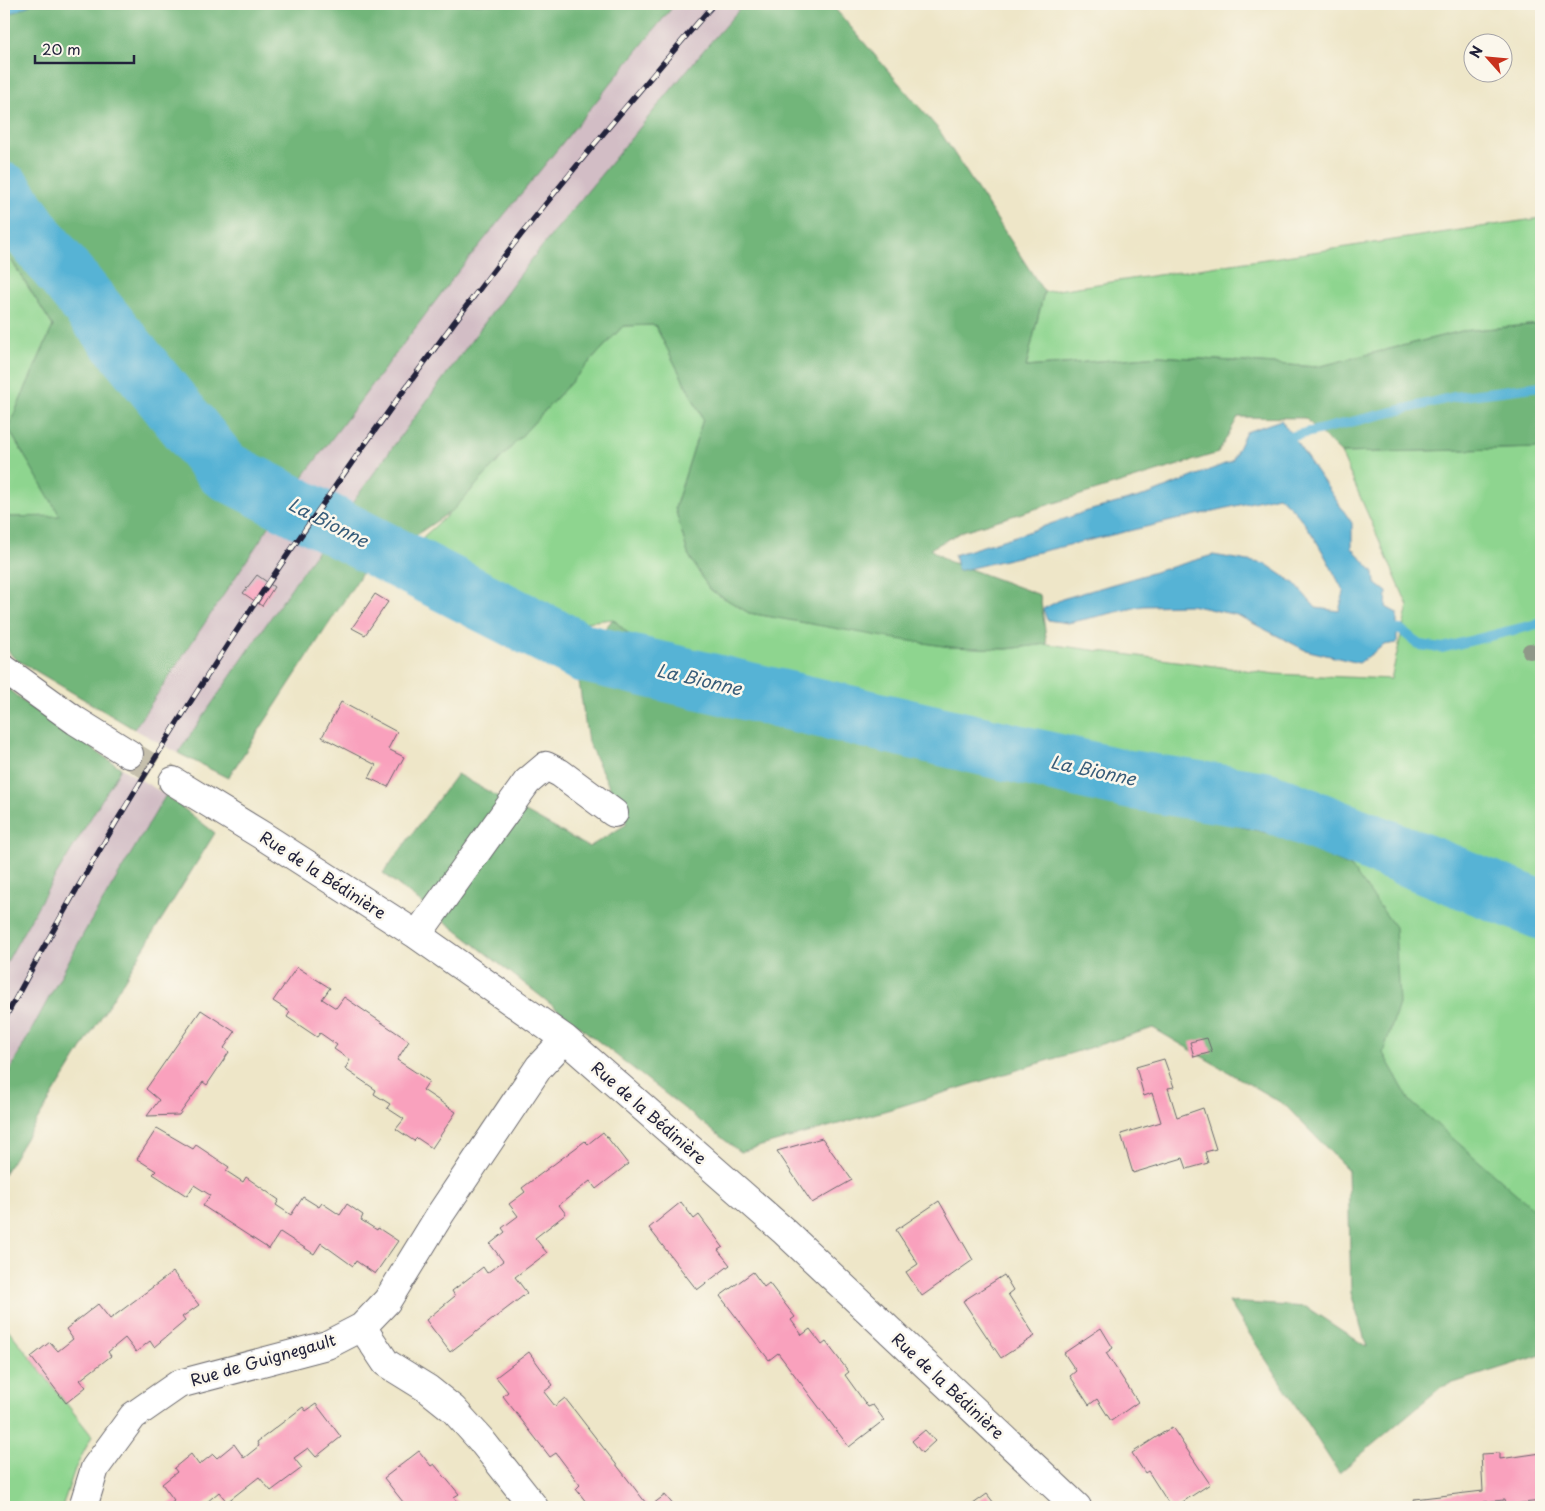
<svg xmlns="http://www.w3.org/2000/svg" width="1545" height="1511" font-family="'Playpen Sans',sans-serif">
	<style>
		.industrial { fill: #d2bdc5 }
		.green { fill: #8ed58f; stroke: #587c65 }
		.forest { fill: #72b67a; stroke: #4a6c5a }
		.water { fill: #57b3d5; stroke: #3c6a88 }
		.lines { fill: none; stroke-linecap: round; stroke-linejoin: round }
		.stream { stroke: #57b3d5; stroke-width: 10 }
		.river { stroke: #57b3d5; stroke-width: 59 }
		.building { fill: #f9a1bd }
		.minor-tunnel { stroke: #c5bfac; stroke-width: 28; stroke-dasharray: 28 14; stroke-linecap: butt }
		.minor-casing { stroke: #69676c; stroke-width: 30 }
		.minor { stroke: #fff; stroke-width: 28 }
		.rail-casing { stroke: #22223b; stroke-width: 5.5 }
		.rail { stroke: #fbf7ec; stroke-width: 4; stroke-dasharray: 11; stroke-linecap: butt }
		.tree { fill: #8f9888 }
		.labels { text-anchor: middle; stroke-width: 5; stroke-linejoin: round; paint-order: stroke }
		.street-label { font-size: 16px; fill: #22223b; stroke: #fbf7ec }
		.water-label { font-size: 18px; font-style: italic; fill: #375c79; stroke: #fbf7ec }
	</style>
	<rect width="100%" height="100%" fill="#fbf7ec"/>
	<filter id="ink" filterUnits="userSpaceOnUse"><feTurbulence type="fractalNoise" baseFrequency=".02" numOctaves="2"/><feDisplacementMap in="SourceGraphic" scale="10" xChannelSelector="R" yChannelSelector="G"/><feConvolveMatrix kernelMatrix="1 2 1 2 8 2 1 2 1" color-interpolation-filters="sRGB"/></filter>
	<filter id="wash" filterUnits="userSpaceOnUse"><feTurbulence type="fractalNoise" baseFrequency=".0096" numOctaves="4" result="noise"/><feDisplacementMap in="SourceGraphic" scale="20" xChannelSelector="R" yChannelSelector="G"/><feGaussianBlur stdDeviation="1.12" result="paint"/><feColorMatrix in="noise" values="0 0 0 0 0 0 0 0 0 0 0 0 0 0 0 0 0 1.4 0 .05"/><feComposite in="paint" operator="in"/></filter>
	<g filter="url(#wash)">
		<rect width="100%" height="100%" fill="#eee6c8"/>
		<path class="industrial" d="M 675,4 L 744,4 L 702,52 L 300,575 L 178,753 L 134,729 L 299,482 L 453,278 Z
			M 121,768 L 166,795 L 85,931 L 4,1081 L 4,967 L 43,897 Z"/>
		<path class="green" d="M 1541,218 L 1541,324 L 1462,331 L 1317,367 L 1160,356 L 1026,367 L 1044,292 Z
			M 4,249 L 53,326 L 8,428 L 61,517 L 4,517 Z
			M 655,325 L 703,419 L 675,508 L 688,554 L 709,589 L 749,613 L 950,647 L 1007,649 L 1047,644 L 1275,674 L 1391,679 L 1408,606 L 1341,453 L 1541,448 L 1541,1258 L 1228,1025 L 1284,837 L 693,696 L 613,619 L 548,626 L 402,556 L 453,510 L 623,326 Z
			M 4,1324 L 92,1436 L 75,1469 L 62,1507 L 4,1507 Z"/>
		<path class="forest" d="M 4,4 L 675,4 L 453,278 L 299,482 L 134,729 L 14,658 L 4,646 L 4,517 L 60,516 L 8,428 L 53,326 L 4,249 Z
			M 744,4 L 831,4 L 939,130 L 1044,292 L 1026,367 L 1160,356 L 1317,367 L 1462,331 L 1541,324 L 1541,448 L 1341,453 L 1305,418 L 1238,417 L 1218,453 L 963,531 L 930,549 L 948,561 L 1040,595 L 1047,644 L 1007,649 L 950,647 L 890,638 L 749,613 L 709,589 L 688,554 L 675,508 L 703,419 L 655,325 L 623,326 L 453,510 L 364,570 L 228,778 L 178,753 L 300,575 L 400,437 L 531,260 L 702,52 Z
			M 613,619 L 693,696 L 1284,837 L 1351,867 L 1395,927 L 1399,1004 L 1383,1053 L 1410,1101 L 1527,1203 L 1541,1214 L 1541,1355 L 1441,1387 L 1339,1473 L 1229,1302 L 1306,1307 L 1367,1347 L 1351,1293 L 1348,1170 L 1285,1105 L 1153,1028 L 898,1107 L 740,1152 L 383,873 L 457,774 L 589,847 L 627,824 L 588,742 L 576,663 Z
			M 5,686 L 26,704 L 121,768 L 43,897 L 4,967 L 4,689 Z
			M 166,795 L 215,833 L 4,1174 L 4,1081 L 85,931 Z"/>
		<path class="water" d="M 4,4 L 32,4 L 4,17 Z
			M 1281,420 L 1352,523 L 1352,548 L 1374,572 L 1375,583 L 1387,592 L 1386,607 L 1397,613 L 1397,643 L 1384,645 L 1359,663 L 1305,650 L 1237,615 L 1190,605 L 1143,606 L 1068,623 L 1047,620 L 1043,609 L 1062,599 L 1213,555 L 1266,564 L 1294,583 L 1316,608 L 1339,611 L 1344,592 C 1326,559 1309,519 1278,496 L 958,571 L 954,555 L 1025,533 L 1084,512 L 1150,494 L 1232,461 L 1246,432 Z"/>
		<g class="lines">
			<path class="stream" d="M 1281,439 L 1454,397 L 1541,386
				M 1386,629 L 1401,630 L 1420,645 L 1442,648 L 1541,623"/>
			<path class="river" d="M 4,192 L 35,237 L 224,470 L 583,653 L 1125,779 L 1266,801 L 1541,910"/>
		</g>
		<g id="blocks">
			<path class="building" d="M 257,575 L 274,587 L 262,606 L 243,593 Z
				M 375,594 L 388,602 L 365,635 L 352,628 Z
				M 341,702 L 397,732 L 388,749 L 404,757 L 388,787 L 369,778 L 376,765 L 322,737 Z
				M 297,967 L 330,988 L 322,999 L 336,1008 L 344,997 L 409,1041 L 397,1060 L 429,1081 L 423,1090 L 456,1112 L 432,1148 L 417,1138 L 414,1141 L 396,1129 L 404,1119 L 387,1108 L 390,1104 L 374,1094 L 376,1090 L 345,1069 L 350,1060 L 334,1049 L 337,1045 L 320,1033 L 317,1037 L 287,1017 L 290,1012 L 273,1001 Z
				M 201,1010 L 235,1032 L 224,1048 L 229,1052 L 207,1085 L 203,1082 L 179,1115 L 147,1116 L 159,1100 L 146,1089 Z
				M 1207,1038 L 1212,1052 L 1194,1057 L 1190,1042 Z
				M 1164,1059 L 1174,1087 L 1168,1088 L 1177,1117 L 1203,1108 L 1216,1149 L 1205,1152 L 1208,1163 L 1187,1169 L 1183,1158 L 1133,1173 L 1121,1134 L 1161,1122 L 1152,1093 L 1144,1096 L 1136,1067 Z
				M 157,1128 L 193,1149 L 196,1145 L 229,1167 L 226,1171 L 243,1182 L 246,1177 L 279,1200 L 276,1205 L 291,1215 L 303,1197 L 319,1207 L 322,1203 L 340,1215 L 347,1204 L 363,1215 L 361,1220 L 377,1230 L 378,1228 L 398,1241 L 375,1274 L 356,1261 L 353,1266 L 321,1243 L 314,1254 L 280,1232 L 269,1249 L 203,1206 L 210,1195 L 194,1185 L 187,1196 L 153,1174 L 156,1171 L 137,1159 Z
				M 603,1132 L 628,1164 L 596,1189 L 590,1181 L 559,1205 L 566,1214 L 535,1238 L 547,1253 L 515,1277 L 527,1293 L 450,1352 L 426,1320 L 455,1296 L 452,1291 L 483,1267 L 487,1273 L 503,1261 L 490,1244 L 505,1232 L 502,1228 L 518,1216 L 509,1204 L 525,1192 L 522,1188 L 585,1141 L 588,1144 Z
				M 822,1138 L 852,1180 L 812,1203 L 777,1151 Z
				M 939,1201 L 973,1260 L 922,1296 L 906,1272 L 918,1264 L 896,1230 Z
				M 681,1202 L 694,1219 L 699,1215 L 723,1247 L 718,1250 L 730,1265 L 697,1290 L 649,1228 Z
				M 173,1272 L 199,1305 L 182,1317 L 185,1321 L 154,1347 L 150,1341 L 136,1352 L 125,1338 L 108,1352 L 111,1356 L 80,1380 L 86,1387 L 66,1403 L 31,1357 L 50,1342 L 58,1351 L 73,1339 L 66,1329 L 98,1304 L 110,1319 Z
				M 753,1272 L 764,1287 L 769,1283 L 795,1317 L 791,1320 L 802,1335 L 810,1329 L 822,1345 L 826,1342 L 849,1372 L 845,1375 L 868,1407 L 873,1405 L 884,1420 L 849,1447 L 778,1353 L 769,1360 L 720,1296 Z
				M 1004,1275 L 1013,1290 L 1008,1294 L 1035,1336 L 1001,1358 L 963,1301 Z
				M 1101,1328 L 1113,1348 L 1106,1353 L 1138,1402 L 1111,1421 L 1097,1399 L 1089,1405 L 1070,1376 L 1076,1371 L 1064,1353 Z
				M 529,1352 L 553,1385 L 544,1392 L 555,1406 L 565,1398 L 649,1507 L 590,1507 L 576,1489 L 580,1485 L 556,1453 L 550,1457 L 503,1396 L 508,1392 L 496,1377 Z
				M 316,1404 L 341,1437 L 316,1457 L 308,1448 L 294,1458 L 302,1468 L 271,1491 L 259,1477 L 227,1502 L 219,1492 L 201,1507 L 165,1507 L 174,1500 L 162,1484 L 177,1472 L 174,1468 L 191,1454 L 199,1465 L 213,1454 L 217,1458 L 234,1444 L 244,1458 L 259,1446 L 257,1442 L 303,1407 L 306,1411 Z
				M 1172,1427 L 1210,1484 L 1175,1507 L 1171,1507 L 1148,1471 L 1145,1473 L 1132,1453 Z
				M 925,1430 L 935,1441 L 922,1453 L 912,1441 Z
				M 419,1451 L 431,1466 L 434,1464 L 459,1494 L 454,1497 L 462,1507 L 407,1507 L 384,1478 Z
				M 1500,1453 L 1500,1459 L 1541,1453 L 1541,1501 L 1505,1505 L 1504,1500 L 1484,1502 L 1484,1507 L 1415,1507 L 1414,1499 L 1483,1491 L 1481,1454 Z
				M 987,1494 L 997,1507 L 969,1507 Z
				M 665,1495 L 675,1507 L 649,1507 Z"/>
		</g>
	</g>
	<g filter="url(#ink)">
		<use href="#blocks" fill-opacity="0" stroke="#69676c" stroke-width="1"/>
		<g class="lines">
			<path class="minor-tunnel" d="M 129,754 L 173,781"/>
			<defs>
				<path id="minor" d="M 4,669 L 76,721 L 129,754
					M 173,781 L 263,836 L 417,935 L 565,1039 L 785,1232 L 1077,1507
					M 417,935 L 527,782 L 546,766 L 560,773 L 614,813
					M 362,1327 L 386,1363 L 428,1389 L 453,1409 L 481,1440 L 534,1507
					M 83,1507 L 95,1468 L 133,1416 L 179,1384 L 327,1345 L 362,1327 L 387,1301 L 441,1213 L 539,1067 L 565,1039"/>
			</defs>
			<use href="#minor" class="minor-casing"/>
			<use href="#minor" class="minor"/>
			<defs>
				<path id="rail" d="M 4,1020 C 147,752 318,499 503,258 C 570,171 642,87 714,4"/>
			</defs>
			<use href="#rail" class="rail-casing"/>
			<use href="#rail" class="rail"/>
		</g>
		<circle class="tree" cx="1530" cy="651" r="8"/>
	</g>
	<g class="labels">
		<g class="street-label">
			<text transform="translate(323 875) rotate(33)" y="6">Rue de la Bédinière</text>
			<text transform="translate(649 1113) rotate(41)" y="6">Rue de la Bédinière</text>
			<text transform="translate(263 1360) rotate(-16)" y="6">Rue de Guignegault</text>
			<text transform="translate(948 1386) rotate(43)" y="6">Rue de la Bédinière</text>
		</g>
		<g class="water-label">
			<text transform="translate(328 523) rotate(27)" y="6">La Bionne</text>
			<text transform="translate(699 680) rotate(13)" y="6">La Bionne</text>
			<text transform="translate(1093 771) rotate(12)" y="6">La Bionne</text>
		</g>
	</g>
	<rect width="1545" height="1511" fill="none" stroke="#fbf7ec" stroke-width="20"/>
	<g transform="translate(1488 58) rotate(297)"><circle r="24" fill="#fbf7ec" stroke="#a4a2a5"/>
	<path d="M0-4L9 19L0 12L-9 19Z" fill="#c8321e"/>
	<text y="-8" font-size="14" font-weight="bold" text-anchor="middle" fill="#22223b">N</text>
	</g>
	<path d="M35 55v8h99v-8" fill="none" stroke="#22223b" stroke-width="2.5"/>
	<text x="42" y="55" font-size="15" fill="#22223b" stroke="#fbf7ec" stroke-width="4" paint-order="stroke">20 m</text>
</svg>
